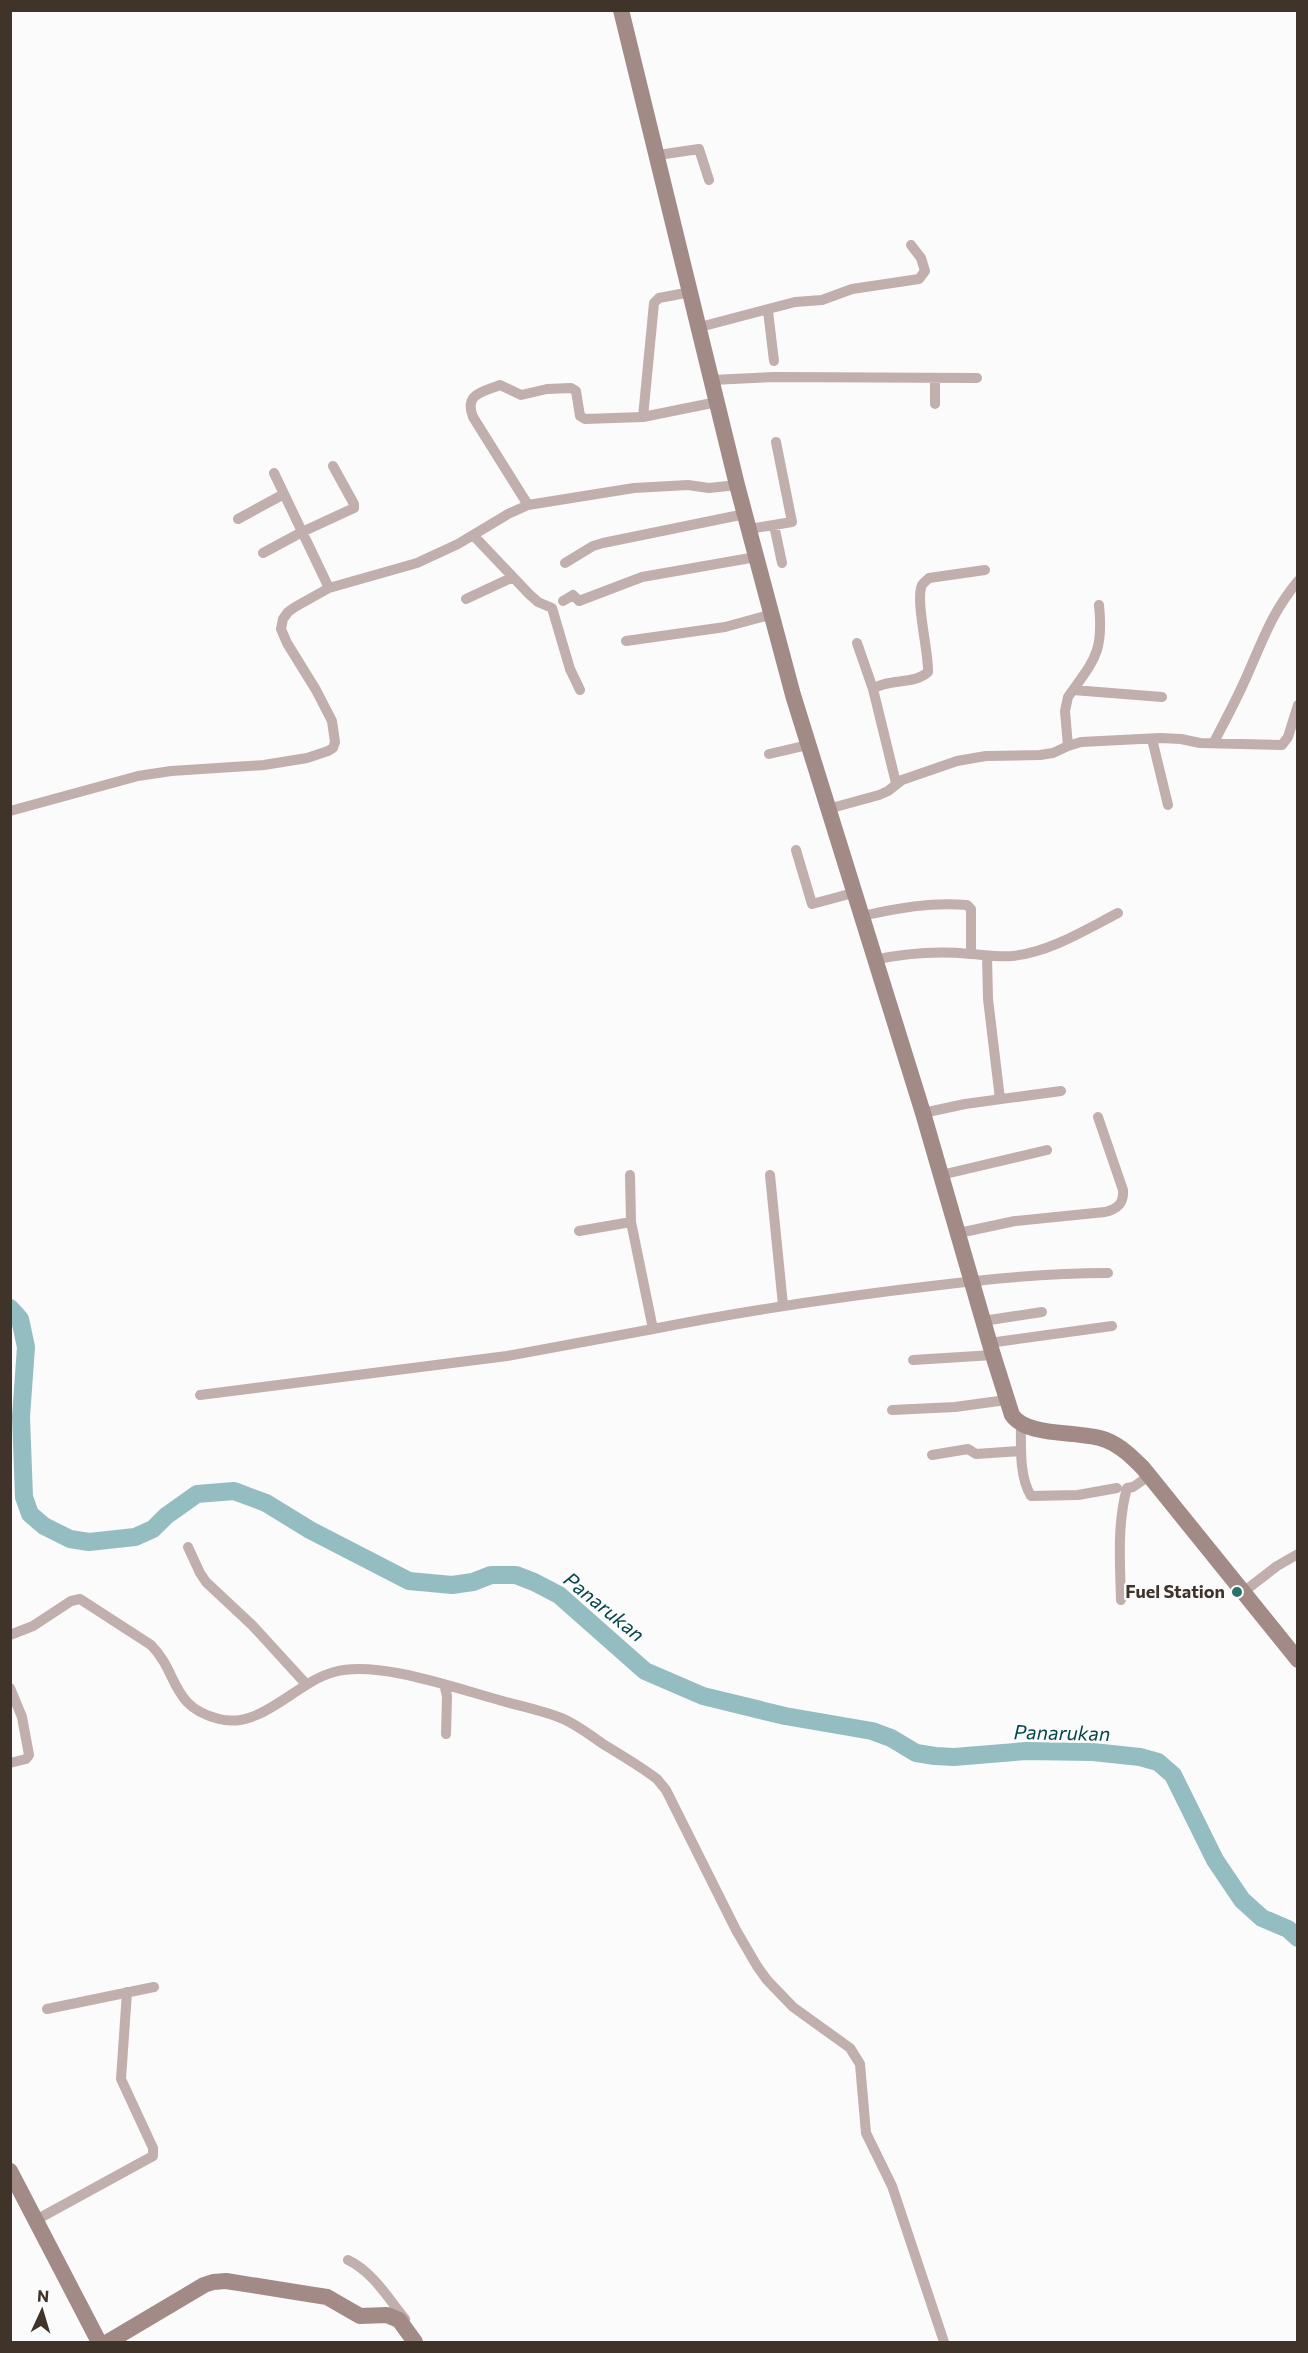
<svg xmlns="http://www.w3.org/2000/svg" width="1308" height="2353" font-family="Commissioner,sans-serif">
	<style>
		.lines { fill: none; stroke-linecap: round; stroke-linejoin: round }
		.river { stroke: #94bdc2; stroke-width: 18 }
		.street { stroke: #c0afac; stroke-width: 10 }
		.secondary { stroke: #a28a86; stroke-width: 16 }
		.poi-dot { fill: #29736e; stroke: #fbfbfb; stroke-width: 2 }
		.labels { text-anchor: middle; stroke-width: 5; stroke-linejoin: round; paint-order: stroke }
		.poi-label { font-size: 18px; font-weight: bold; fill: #3f332a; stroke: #fbfbfb; text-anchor: end }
		.water-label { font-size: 20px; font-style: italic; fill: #05464c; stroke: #fbfbfb }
	</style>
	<rect width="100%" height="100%" fill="#fbfbfb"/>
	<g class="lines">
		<path class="river" d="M 10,1308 L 20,1319 L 26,1347 L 21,1417 L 24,1497 L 30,1514 L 44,1526 L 70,1539 L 89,1542 L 135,1537 L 153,1529 L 166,1516 L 197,1494 L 234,1491 L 266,1503 L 310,1530 L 409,1581 L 452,1585 L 473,1582 L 491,1575 L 516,1575 L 534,1582 L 559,1595 L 645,1671 L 703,1696 L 785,1716 L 872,1731 L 891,1738 L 916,1753 L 935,1756 L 954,1757 L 1026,1751 L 1093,1752 L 1140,1757 L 1158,1762 L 1173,1775 L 1215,1860 L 1242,1900 L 1262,1918 L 1288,1929 L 1298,1938"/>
		<path class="street" d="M 658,155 L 699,149 L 709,180
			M 768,311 L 774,361
			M 700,327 L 795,302 L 822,300 L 852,289 L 919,279 L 925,271 L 921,258 L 911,245
			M 712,380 L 774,377 L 977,378
			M 935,404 L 935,379
			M 643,417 L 654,303 L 659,298 L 691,292
			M 274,473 L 329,588
			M 528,505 L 473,417 C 464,394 482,392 500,385 L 521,395 L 547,389 L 571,388 L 576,391 L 580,416 L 585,419 L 643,417 L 717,402
			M 238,519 L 284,494
			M 774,525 L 782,563
			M 749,529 L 792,522 L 776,442
			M 474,536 L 529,594 L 538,602 L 552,608 L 570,669 L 580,690
			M 263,553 L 302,532 L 354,508 L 354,504 L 333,466
			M 565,563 L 593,546 L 603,543 L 745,514
			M 466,599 L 511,578
			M 563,601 L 573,595 L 579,601 L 642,577 L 756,557
			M 626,641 L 725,627 L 773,614
			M 857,643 L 873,689
			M 1073,690 L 1162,697
			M 1152,739 L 1168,805
			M 1214,742 C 1226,719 1239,695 1249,671 C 1264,637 1273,611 1298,581
			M 1068,746 L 1065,711 L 1068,697 C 1094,660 1104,653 1099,605
			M 769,754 L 808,745
			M 896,783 L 873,689 C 889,678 914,685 928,672 C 929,653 915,600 922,585 C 924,582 927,580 929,578 L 985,570
			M 828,809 L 879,795 L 888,791 L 902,780 L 957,761 L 986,756 L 1040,755 L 1053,753 L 1068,746 L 1081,742 L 1160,738 L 1181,739 L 1200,743 L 1282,745 L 1288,737 L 1298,705
			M 10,811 L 138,776 L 171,771 L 264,765 L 307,758 L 328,751 L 333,748 L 335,742 L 332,721 L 316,690 L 287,643 L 281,629 L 283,619 L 288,612 L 295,607 L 329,588 L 417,563 L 458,544 L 508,514 L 528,505 L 634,488 L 688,485 L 709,488 L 737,485
			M 796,850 L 812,904 L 853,893
			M 862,916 C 899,908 929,902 967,905 L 971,909 L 971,954
			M 987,956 L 988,999 L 1000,1099
			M 875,960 C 906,953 939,951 971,954 C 985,955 998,957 1012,956 C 1050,952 1085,930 1118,913
			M 923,1113 L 965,1104 L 1061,1091
			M 630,1175 L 631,1222 L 653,1329 C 749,1310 844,1296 940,1285 C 996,1278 1051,1273 1108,1273
			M 770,1175 L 783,1305
			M 941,1175 L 1047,1150
			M 579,1231 L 631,1222
			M 959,1233 L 1015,1221 L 1105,1212 C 1118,1209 1124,1203 1123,1190 L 1098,1117
			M 983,1321 L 1042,1312
			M 989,1343 L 1112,1326
			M 913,1360 L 993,1355
			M 200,1395 L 507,1356 L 653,1329
			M 892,1410 L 955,1407 L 1006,1400
			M 1021,1424 C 1021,1447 1019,1476 1031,1496 L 1078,1495 L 1117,1488
			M 932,1455 L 968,1449 L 976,1454 L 1020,1451
			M 188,1547 L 200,1573 L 206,1582 L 252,1625 L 306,1684
			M 1242,1593 L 1277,1566 L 1298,1554
			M 1121,1600 C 1120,1563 1117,1524 1127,1488 L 1133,1487 L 1149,1476
			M 10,1635 L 33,1626 L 71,1601 L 80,1599 L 151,1645 C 179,1673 170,1707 219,1719 C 261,1730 296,1682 334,1672 C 378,1660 455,1688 499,1700 C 519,1706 541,1710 561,1718 C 576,1724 590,1735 603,1744 C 621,1755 640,1766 657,1779 L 666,1790 L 736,1930 L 757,1966 L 767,1980 L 793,2007 L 850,2048 L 860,2064 L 866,2133 L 892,2186 L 944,2342
			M 444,1684 L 447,1696 L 446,1734
			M 10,1688 L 22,1717 L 29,1755 L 26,1759 L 10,1763
			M 47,2009 L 154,1987
			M 36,2220 L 153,2156 L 153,2148 L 121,2079 L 127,1992
			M 348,2260 C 373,2272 388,2298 405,2319 L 402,2322"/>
		<path class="secondary" d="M 621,10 L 737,485 L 793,695 L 923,1113 L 993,1355 L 1012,1415 C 1028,1438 1081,1430 1106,1440 C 1121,1446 1132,1457 1143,1468 L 1298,1660
			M 10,2171 L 99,2342
			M 108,2342 L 204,2285 L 213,2282 L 226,2281 L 327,2297 L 360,2316 L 387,2315 L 399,2320 L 415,2342"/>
	</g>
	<circle class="poi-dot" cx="1237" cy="1592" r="6"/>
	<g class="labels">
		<g class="poi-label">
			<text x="1225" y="1598">Fuel Station</text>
		</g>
		<g class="water-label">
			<text transform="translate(604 1607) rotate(39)" y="7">Panarukan</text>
			<text transform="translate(1062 1733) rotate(1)" y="7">Panarukan</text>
		</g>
	</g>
	<rect width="1308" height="2353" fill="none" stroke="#3f332a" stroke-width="24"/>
	<g transform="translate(42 2311) rotate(4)" stroke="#fbfbfb" stroke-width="4.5" paint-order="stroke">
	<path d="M0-4.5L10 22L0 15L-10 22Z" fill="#3f332a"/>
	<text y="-9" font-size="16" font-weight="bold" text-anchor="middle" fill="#3f332a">N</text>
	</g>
</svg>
